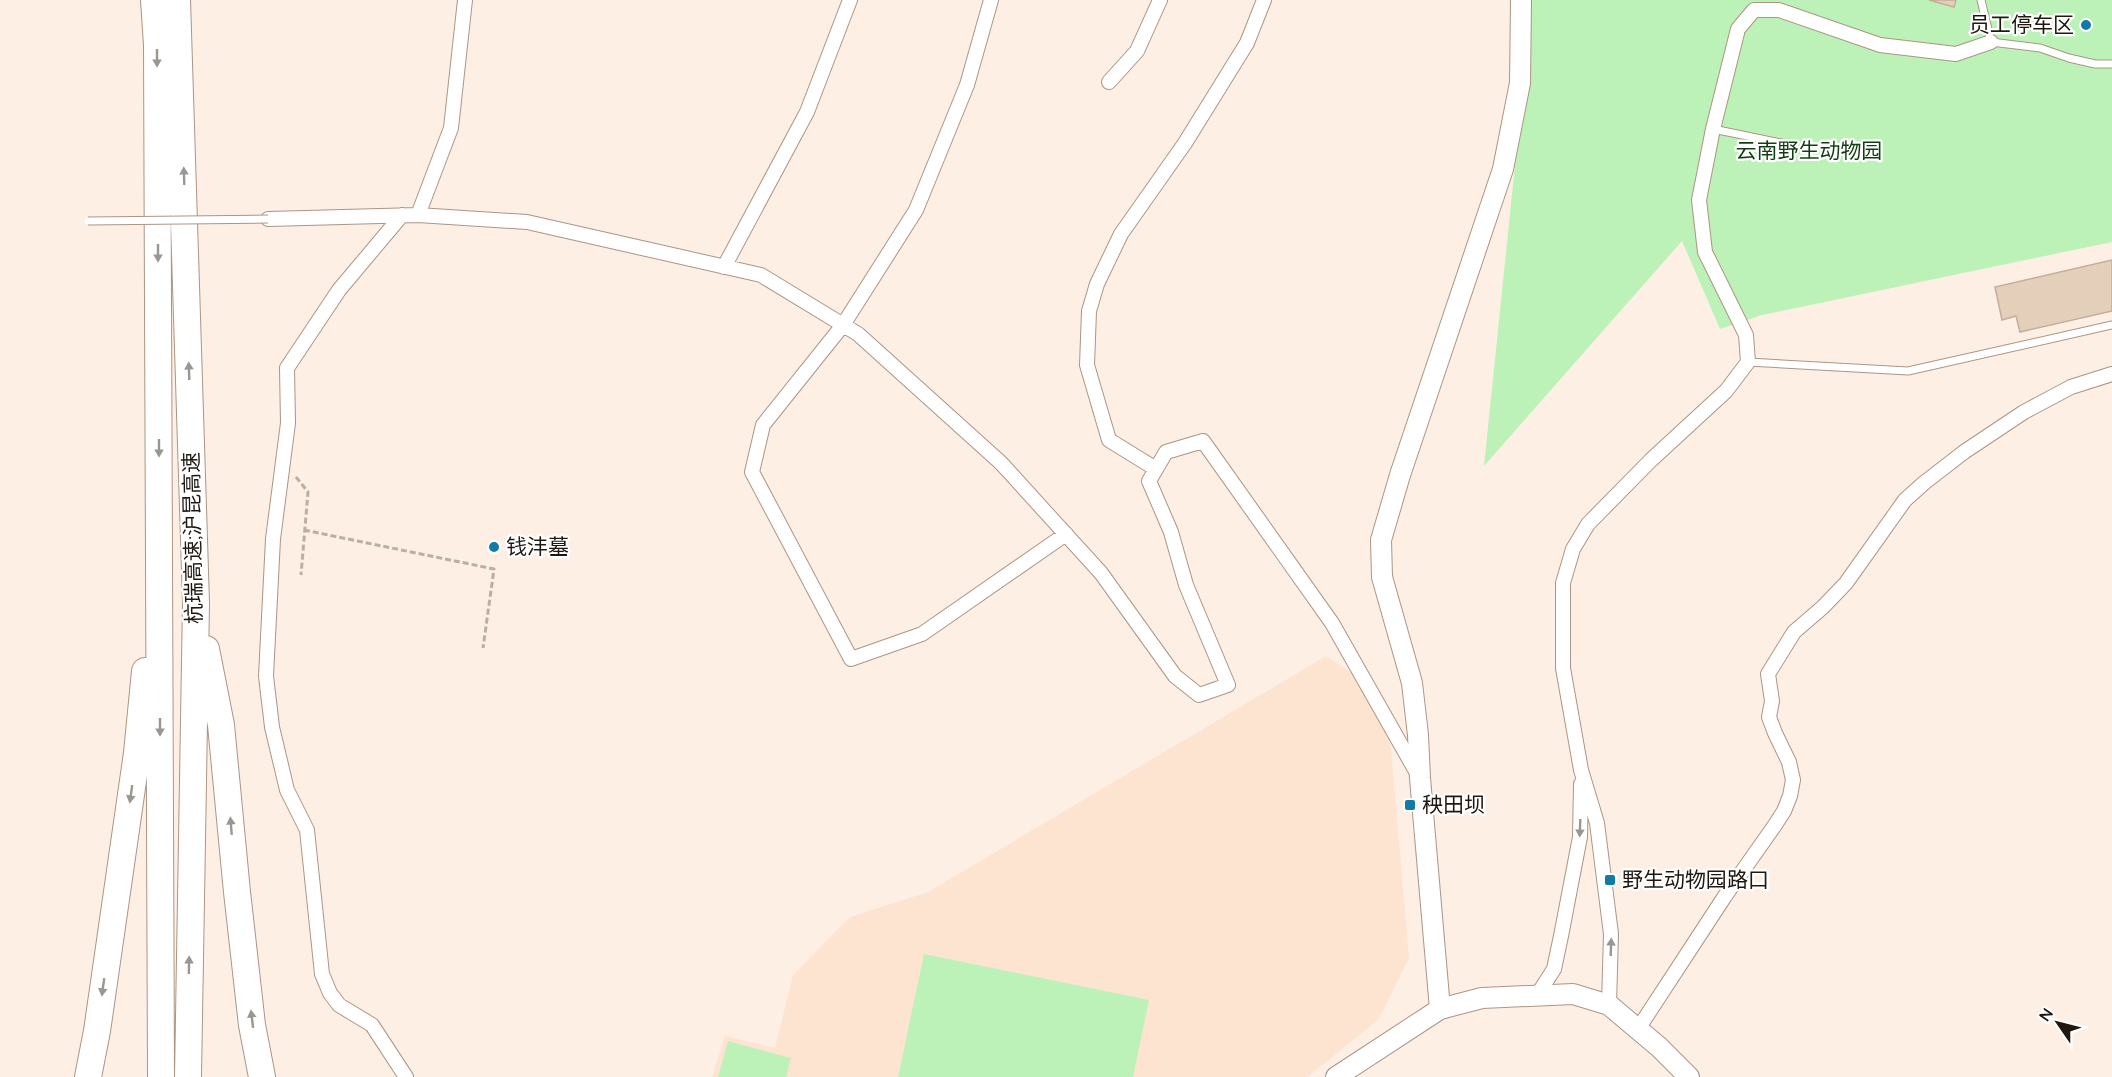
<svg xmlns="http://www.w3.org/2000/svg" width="2112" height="1077" font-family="Quicksand,'Noto Sans SC',sans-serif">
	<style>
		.built { fill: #fde4d1 }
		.green { fill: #bcf2b7 }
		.building { fill: #e4cfbb; stroke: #c3ae9a; stroke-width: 1.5 }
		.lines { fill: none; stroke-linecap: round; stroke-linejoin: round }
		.lane-casing { stroke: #ac9584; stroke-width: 9 }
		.street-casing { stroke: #ac9584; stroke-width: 16 }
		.secondary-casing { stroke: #ac9584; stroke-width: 22 }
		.highway-casing { stroke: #ac9584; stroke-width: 28 }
		.path { stroke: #bbaea4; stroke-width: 3; stroke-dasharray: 6 3; stroke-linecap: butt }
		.lane { stroke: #fff; stroke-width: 7 }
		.street { stroke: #fff; stroke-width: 14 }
		.secondary { stroke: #fff; stroke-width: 20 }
		.highway { stroke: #fff; stroke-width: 26 }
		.lane-bridge-casing { stroke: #ac9584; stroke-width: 9; stroke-linecap: butt }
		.lane-bridge { stroke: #fff; stroke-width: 7 }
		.oneway { fill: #9a9793 }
		.poi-dot { fill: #117aa5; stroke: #fff; stroke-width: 2 }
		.labels { text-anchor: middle; stroke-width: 4.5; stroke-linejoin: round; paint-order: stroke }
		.poi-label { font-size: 21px; fill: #1f1710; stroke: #fff; text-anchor: start }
		.park-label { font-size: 21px; fill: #123d10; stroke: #fff }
		.street-label { font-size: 21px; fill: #1f1710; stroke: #fff }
	</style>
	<rect width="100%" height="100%" fill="#feefe4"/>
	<path class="built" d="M 1326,656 L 1358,677 L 1390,737 L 1409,958 L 1379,1019 L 1308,1077 L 712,1077 L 725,1036 L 775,1048 L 793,975 L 850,917 L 928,892 Z"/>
	<path class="green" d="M 1532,0 L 2112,0 L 2112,242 L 1762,315 L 1720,329 L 1682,241 L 1484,466 Z
		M 924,954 L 1149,1000 L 1133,1077 L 898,1077 Z
		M 728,1041 L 791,1058 L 786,1077 L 718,1077 Z"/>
	<path class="building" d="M 1929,0 L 1956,0 L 1954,7 Z
		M 2112,260 L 2112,311 L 2020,332 L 2016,316 L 2002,320 L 1995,287 Z"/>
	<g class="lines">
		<defs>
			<path id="lane" d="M 1981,0 L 1991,42 L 2040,48 L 2069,58 L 2095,64 L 2112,64
				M 1713,129 L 1791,145
				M 1748,362 L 1908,371 L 2112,325"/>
			<path id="street" d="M 991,0 L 967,85 L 916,210 L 843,325 L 763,425 L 752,472 L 851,659 L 922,634 L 1066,534
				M 1109,82 L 1137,51 L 1160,0
				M 402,215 L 339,290 L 287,368 L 288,423 L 273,539 L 266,676 L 272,727 L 287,790 L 307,830 L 322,974 L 330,993 L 339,1005 L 372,1025 L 406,1077
				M 418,215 L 451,128 L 465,0
				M 268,219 L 418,215 L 527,222 L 761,275 L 858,334 L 1001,463 L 1101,573 L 1175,676 L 1199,695 L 1228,685 L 1186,585 L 1171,532 L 1149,481 L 1166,452 L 1203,441 L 1332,623 L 1417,773
				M 724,267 L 807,112 L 850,0
				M 1156,469 L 1109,440 L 1087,365 L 1089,311 L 1097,284 L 1121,234 L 1185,143 L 1247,43 L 1264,0
				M 1538,994 L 1554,969 L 1561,936 L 1580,837 L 1581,784
				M 1609,1005 L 1611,934 L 1597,823 L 1581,770 L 1563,668 L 1563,583 L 1573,549 L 1588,524 L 1651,460 L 1726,391 L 1748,362 L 1746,335 L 1705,252 L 1699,200 L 1713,129 L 1738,29 L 1754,10 L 1779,10 L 1880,45 L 1956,54 L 1991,42
				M 1638,1029 L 1725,896 L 1775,825 L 1784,811 L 1790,796 L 1793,780 L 1789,762 L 1775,733 L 1769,717 L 1772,701 L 1768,674 L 1794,632 L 1823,607 L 1846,583 L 1905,500 L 1924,483 L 1964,452 L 2024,412 L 2071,387 L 2112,374"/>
			<path id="secondary" d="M 1440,1009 L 1420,778 L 1418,735 L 1412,683 L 1382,577 L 1381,540 L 1400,475 L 1503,169 L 1520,83 L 1521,0
				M 1336,1077 L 1440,1009 L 1482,998 L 1573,994 L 1609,1005 L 1659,1047 L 1689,1077"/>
			<path id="highway" d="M 154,0 L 157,45 L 161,1077
				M 177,0 L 196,603 L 188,1077
				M 206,649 L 221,725 L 237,892 L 252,1025 L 262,1077
				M 88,1077 L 97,1031 L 137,753 L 145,671"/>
		</defs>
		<use href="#lane" class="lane-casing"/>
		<use href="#street" class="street-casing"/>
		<use href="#secondary" class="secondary-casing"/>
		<use href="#highway" class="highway-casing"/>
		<path class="path" d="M 296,477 L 308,492 L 301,575
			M 304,530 L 494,569 L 483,648"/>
		<use href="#lane" class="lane"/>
		<use href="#street" class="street"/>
		<use href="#secondary" class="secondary"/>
		<use href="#highway" class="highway"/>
		<defs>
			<path id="lane-bridge" d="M 88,221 L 268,219"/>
		</defs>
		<use href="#lane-bridge" class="lane-bridge-casing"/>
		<use href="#lane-bridge" class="lane-bridge"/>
	</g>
	<defs><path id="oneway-solid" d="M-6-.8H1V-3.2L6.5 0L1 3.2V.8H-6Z" transform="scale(1.5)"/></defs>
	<g class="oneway">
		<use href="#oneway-solid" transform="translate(157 58) rotate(90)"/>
		<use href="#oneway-solid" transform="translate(184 176) rotate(-92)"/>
		<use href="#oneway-solid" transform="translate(158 253) rotate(90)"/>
		<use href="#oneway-solid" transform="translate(189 371) rotate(-92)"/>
		<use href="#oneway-solid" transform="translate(159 448) rotate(90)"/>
		<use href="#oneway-solid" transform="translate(160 727) rotate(90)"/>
		<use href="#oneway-solid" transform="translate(131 794) rotate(98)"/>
		<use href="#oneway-solid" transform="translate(231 826) rotate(-95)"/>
		<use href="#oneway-solid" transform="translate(1580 828) rotate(92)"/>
		<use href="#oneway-solid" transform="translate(1611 947) rotate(-88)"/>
		<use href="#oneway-solid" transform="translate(189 965) rotate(-89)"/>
		<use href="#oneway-solid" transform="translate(103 987) rotate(98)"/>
		<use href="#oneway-solid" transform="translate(252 1019) rotate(-97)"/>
	</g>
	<g class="poi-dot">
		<circle cx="2086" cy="25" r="6"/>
		<circle cx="494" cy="547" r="6"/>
		<rect x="1404" y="799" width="12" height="12" rx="3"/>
		<rect x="1604" y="874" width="12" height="12" rx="3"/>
	</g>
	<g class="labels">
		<g class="poi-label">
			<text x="2074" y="32" text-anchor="end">员工停车区</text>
			<text x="506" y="554">钱沣墓</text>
			<text x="1422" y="812">秧田坝</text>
			<text x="1622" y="887">野生动物园路口</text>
		</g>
		<g class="park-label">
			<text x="1809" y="158">云南野生动物园</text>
		</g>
		<g class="street-label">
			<text transform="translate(193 538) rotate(-91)" y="7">杭瑞高速;沪昆高速</text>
		</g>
	</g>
	<g transform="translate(2058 1023) rotate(305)" stroke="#ffffff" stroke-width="4.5" paint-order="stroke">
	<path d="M0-4.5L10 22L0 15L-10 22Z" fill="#1f1710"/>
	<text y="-9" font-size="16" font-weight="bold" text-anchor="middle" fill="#1f1710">N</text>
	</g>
</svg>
